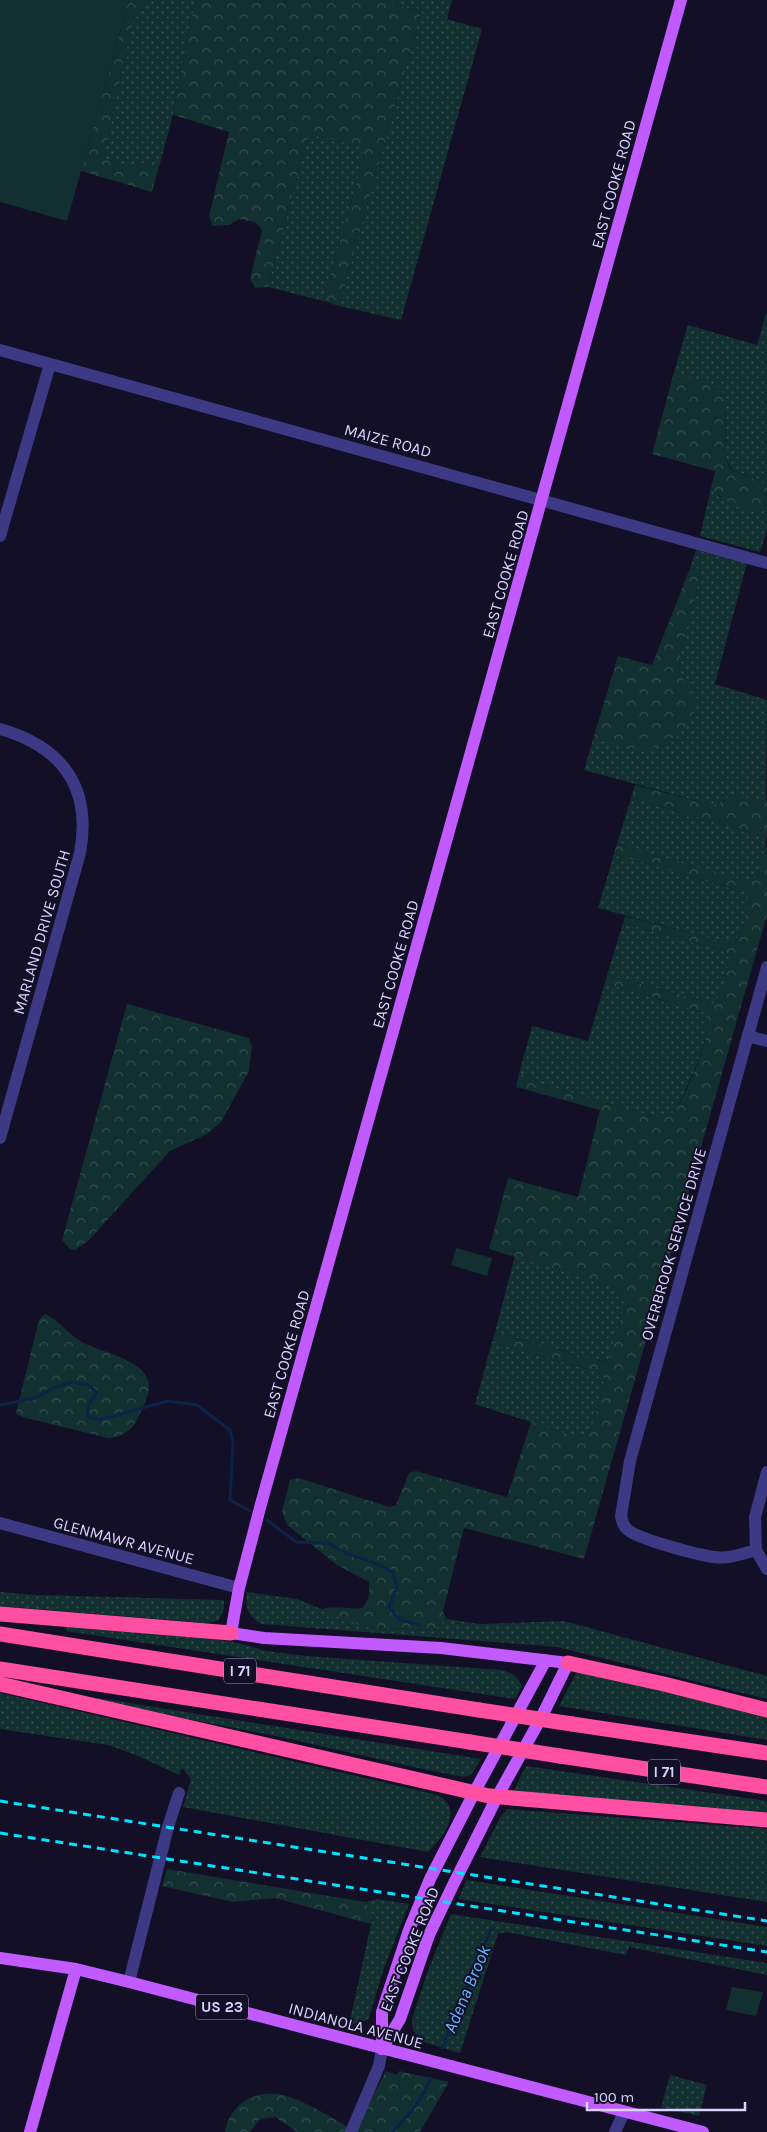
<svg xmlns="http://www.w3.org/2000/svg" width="767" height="2132" font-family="Karla,sans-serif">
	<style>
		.grass { fill: url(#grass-dots) }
		.forest { fill: url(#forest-crowns) }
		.pitch { fill: #12302f }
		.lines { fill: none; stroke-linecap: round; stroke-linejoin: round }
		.stream { stroke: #0c2248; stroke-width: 3 }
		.minor { stroke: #3d3a85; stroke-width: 12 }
		.major { stroke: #c25bff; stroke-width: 12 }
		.highway { stroke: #ff4fa3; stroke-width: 15 }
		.rail { stroke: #00e5ff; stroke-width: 3; stroke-dasharray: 8 6; stroke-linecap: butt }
		.highway-bridge { stroke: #ff4fa3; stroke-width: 15 }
		.labels { text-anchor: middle; stroke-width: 4; stroke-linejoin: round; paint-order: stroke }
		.shield { fill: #130f26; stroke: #9e99be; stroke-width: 1 }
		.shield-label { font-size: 15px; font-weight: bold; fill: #d9d4ff }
		.street-label { font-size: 16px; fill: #d9d4ff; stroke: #130f26 }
		.water-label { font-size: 18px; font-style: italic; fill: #62b6ff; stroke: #130f26 }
	</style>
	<defs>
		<pattern id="grass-dots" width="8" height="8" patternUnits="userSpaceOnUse" patternTransform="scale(1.25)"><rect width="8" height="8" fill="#12302f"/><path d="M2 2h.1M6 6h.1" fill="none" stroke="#344d4e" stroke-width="1.8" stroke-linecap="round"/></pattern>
		<pattern id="forest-crowns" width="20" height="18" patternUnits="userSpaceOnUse" patternTransform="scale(1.25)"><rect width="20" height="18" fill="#12302f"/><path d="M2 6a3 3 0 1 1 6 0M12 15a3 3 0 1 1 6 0" fill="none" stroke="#344d4e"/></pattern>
	</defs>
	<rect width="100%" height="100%" fill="#130f26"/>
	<path class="grass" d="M 154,0 L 197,0 L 190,22 L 173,115 L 159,167 L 156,162 L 152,161 L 127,167 L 106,159 L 104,154 L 135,11 Z
		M 386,0 L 452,0 L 447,19 L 482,29 L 401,320 L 339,306 L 421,13 Z
		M 314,134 L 360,147 L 364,156 L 323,301 L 268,287 L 308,136 Z
		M 767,311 L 767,488 L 764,483 L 731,469 L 725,455 L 726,398 L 674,372 L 688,325 L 757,345 Z
		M 711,488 L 720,497 L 765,509 L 767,492 L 767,530 L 760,552 L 700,536 Z
		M 696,550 L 747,563 L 715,684 L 767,700 L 766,802 L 732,795 L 720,803 L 712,805 L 584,770 L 594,736 L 604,742 L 693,695 L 680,674 L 679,660 L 700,576 L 698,569 L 690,568 Z
		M 631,798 L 766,837 C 767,850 761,873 753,883 L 745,882 L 617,844 Z
		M 614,854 L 747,893 C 751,906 743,931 735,942 L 727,943 L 598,908 Z
		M 623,923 L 725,951 L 729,958 L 726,978 L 715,1004 L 607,975 Z
		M 605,983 L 706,1013 C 715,1033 685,1090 676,1111 L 664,1117 L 655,1117 L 540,1084 L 530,1076 L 519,1074 L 532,1026 L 588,1041 Z
		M 515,1256 L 614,1287 L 624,1296 L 624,1307 L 608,1360 L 600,1361 L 495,1332 Z
		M 492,1342 L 598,1372 L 605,1379 L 590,1433 L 576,1437 L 475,1404 Z
		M 0,1592 L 37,1595 L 224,1600 L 224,1609 L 219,1620 L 208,1623 L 0,1606 Z
		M 247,1592 L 297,1599 L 365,1627 L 434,1630 L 446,1619 L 480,1624 L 564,1621 L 767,1676 L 767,1699 L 557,1647 L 261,1624 C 248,1616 245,1607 247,1592 Z
		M 67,1626 L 200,1636 L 242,1644 L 266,1651 L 306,1656 L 502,1670 C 512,1673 517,1676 522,1686 L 515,1699 L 66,1631 Z
		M 578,1670 L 767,1717 L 767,1740 L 559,1706 Z
		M 0,1693 L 438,1795 C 464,1810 444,1837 428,1852 L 183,1807 L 191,1779 L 182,1768 L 179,1775 L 136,1755 L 108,1745 L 0,1729 Z
		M 98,1698 L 481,1759 L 471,1775 L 464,1777 C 389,1763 315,1743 240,1729 C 192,1720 145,1711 98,1700 Z
		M 526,1766 L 767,1801 L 767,1814 L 513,1792 Z
		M 507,1809 L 767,1829 L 767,1902 L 480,1857 L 501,1816 Z
		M 467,1880 L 767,1927 L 767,1946 L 458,1899 Z
		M 377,1899 L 409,1904 L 384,1968 L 368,2020 L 349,2025 L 371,1924 L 374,1918 L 366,1902 Z
		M 451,1914 L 767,1963 L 767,1975 L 629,1947 L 626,1955 L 507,1932 L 498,1934 L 460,2053 L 420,2041 L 413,2030 L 412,2019 L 429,1968 Z
		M 670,2075 L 707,2085 L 699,2116 L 661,2107 Z"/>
	<path class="forest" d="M 129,0 L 154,0 L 135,12 L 104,154 L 106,159 L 127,167 L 152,161 L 156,162 L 159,167 L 152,192 L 81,171 Z
		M 197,0 L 386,0 L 421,13 L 339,306 L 323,301 L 364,156 L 360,147 L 314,134 L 308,136 L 268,287 L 255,288 L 250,278 L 262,230 L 255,222 L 239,219 L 229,225 L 213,226 L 209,216 L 229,132 L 173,115 L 190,22 Z
		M 674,372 L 720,388 L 726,398 L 725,455 L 730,469 L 764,483 L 767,488 L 765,509 L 758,513 C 739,509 725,502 711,488 L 715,471 L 652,454 Z
		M 690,568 L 698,569 L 700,576 L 679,660 L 680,674 L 693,695 L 695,707 L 685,727 L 667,743 L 645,750 L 604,742 L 594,736 L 618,656 L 652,665 Z
		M 635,785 L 712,805 L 720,803 L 732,795 L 767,801 L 767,839 L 766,837 L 631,798 Z
		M 617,844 L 752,883 L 758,876 L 767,845 L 767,915 L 584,1559 L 464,1528 L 443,1611 L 446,1619 L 434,1630 L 365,1627 L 320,1610 C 333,1604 349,1610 363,1608 L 369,1596 L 369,1582 L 337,1565 L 287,1525 L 282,1511 L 290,1480 L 299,1478 L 389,1507 L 396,1505 L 409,1473 L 416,1471 L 507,1497 L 531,1422 L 576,1437 L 590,1433 L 605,1379 L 598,1372 L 492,1342 L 495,1332 L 600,1361 L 608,1360 L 624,1307 L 624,1296 L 614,1287 L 489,1249 L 508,1178 L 578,1197 L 600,1110 L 516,1087 L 519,1074 L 530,1076 L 540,1084 L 655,1117 L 664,1117 L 676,1111 C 686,1091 715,1033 706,1013 L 605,983 L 607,975 L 715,1004 L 726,978 L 729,958 L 725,951 L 623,923 L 625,916 L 728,943 L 735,942 C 743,931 751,906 747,893 L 614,854 Z
		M 127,1004 L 249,1038 L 252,1047 L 249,1071 L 221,1122 L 207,1134 L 170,1151 L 88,1241 L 75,1250 L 70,1249 L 62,1240 Z
		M 45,1314 C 60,1321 68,1334 82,1342 C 101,1353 153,1360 149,1390 C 148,1399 141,1410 138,1418 C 133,1430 121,1438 108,1438 L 22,1417 L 16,1413 L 39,1320 Z
		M 167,1869 L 366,1902 L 374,1918 L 371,1924 L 275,1898 L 233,1902 L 162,1886 Z
		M 386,2071 L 397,2075 L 399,2071 L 449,2082 L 420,2132 L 297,2132 L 275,2117 L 260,2119 L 250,2132 L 225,2132 C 230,2101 261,2086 290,2097 C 312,2105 334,2119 355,2131 Z"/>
	<path class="pitch" d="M 0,0 L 129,0 L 67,221 L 0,202 Z
		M 456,1248 L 492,1258 L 487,1276 L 451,1265 Z
		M 732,1987 L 763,1992 L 756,2016 L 726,2010 Z"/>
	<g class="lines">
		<path class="stream" d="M 0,1405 L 35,1398 L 53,1388 L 73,1382 L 88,1385 L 97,1392 L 88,1406 L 88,1417 L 99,1420 L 168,1401 L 197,1405 L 230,1430 L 233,1443 L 230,1500 L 250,1511
			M 267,1520 L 296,1542 L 327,1543 L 346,1553 L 377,1564 L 393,1572 L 397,1588 L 389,1607 L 399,1619 L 419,1625
			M 442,2048 L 491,1929
			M 392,2132 C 409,2116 422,2100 431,2078"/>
		<path class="minor" d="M 0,350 L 767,563
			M 0,536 L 50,364
			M 0,729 C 63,747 92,788 80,853 L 0,1138
			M 748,1036 L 767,1041
			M 767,1472 L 755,1517 L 756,1550 L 767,1569
			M 0,1523 L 239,1588
			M 756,1550 C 742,1554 728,1559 714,1557 C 698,1555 638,1539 628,1530 C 623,1526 622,1521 621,1516 L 630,1461 L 767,967
			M 129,1982 L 168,1827 L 179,1793
			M 351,2132 L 379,2066 L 382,2049
			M 615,2132 L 624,2112"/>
		<path class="major" d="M 0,1958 L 76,1969 L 129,1982 L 703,2132
			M 382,2049 L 400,2019 L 429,1935 L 453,1885 L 497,1797 L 541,1718 L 568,1663 L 441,1648 L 264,1638 L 231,1633 L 239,1588 L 261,1504 L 681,0
			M 382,2049 L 382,2012 L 409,1930 L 430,1879 L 474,1793 L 546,1660
			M 30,2132 L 76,1969"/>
		<path class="highway" d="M 0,1614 L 231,1633
			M 0,1634 L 479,1710
			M 568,1663 L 664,1684 L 767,1710
			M 0,1669 L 470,1742
			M 0,1684 L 489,1796 L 767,1820
			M 572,1724 L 767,1753
			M 560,1756 L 767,1787"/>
		<path class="rail" d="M 0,1801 L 767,1921
			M 0,1833 L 767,1952"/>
		<path class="highway-bridge" d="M 479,1710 L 572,1724
			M 470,1742 L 560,1756"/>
	</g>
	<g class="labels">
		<g class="shield">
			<rect x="224" y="1658.5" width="32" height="25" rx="4"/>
			<rect x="648" y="1759.5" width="32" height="25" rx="4"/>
			<rect x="196" y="1994.5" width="52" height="25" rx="4"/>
		</g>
		<g class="shield-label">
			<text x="240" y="1676">I 71</text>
			<text x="664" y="1777">I 71</text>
			<text x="222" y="2012">US 23</text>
		</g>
		<g class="street-label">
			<text transform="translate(613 184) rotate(-75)" y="6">EAST COOKE ROAD</text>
			<text transform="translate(388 440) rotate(15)" y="6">MAIZE ROAD</text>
			<text transform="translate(505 574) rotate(-74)" y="6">EAST COOKE ROAD</text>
			<text transform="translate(41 932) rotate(-74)" y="6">MARLAND DRIVE SOUTH</text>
			<text transform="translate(395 964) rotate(-74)" y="6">EAST COOKE ROAD</text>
			<text transform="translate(673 1244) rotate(-74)" y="6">OVERBROOK SERVICE DRIVE</text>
			<text transform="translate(286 1354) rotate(-74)" y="6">EAST COOKE ROAD</text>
			<text transform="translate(124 1540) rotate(15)" y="6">GLENMAWR AVENUE</text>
			<text transform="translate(409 1949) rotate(-68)" y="6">EAST COOKE ROAD</text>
			<text transform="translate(356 2025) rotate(15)" y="6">INDIANOLA AVENUE</text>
		</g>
		<g class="water-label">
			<text transform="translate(467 1989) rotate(-67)" y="6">Adena Brook</text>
		</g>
	</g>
	<path d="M587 2102v8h158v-8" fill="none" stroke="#d9d4ff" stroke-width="2.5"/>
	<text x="594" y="2102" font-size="15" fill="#d9d4ff" stroke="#130f26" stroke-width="4" paint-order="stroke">100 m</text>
</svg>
